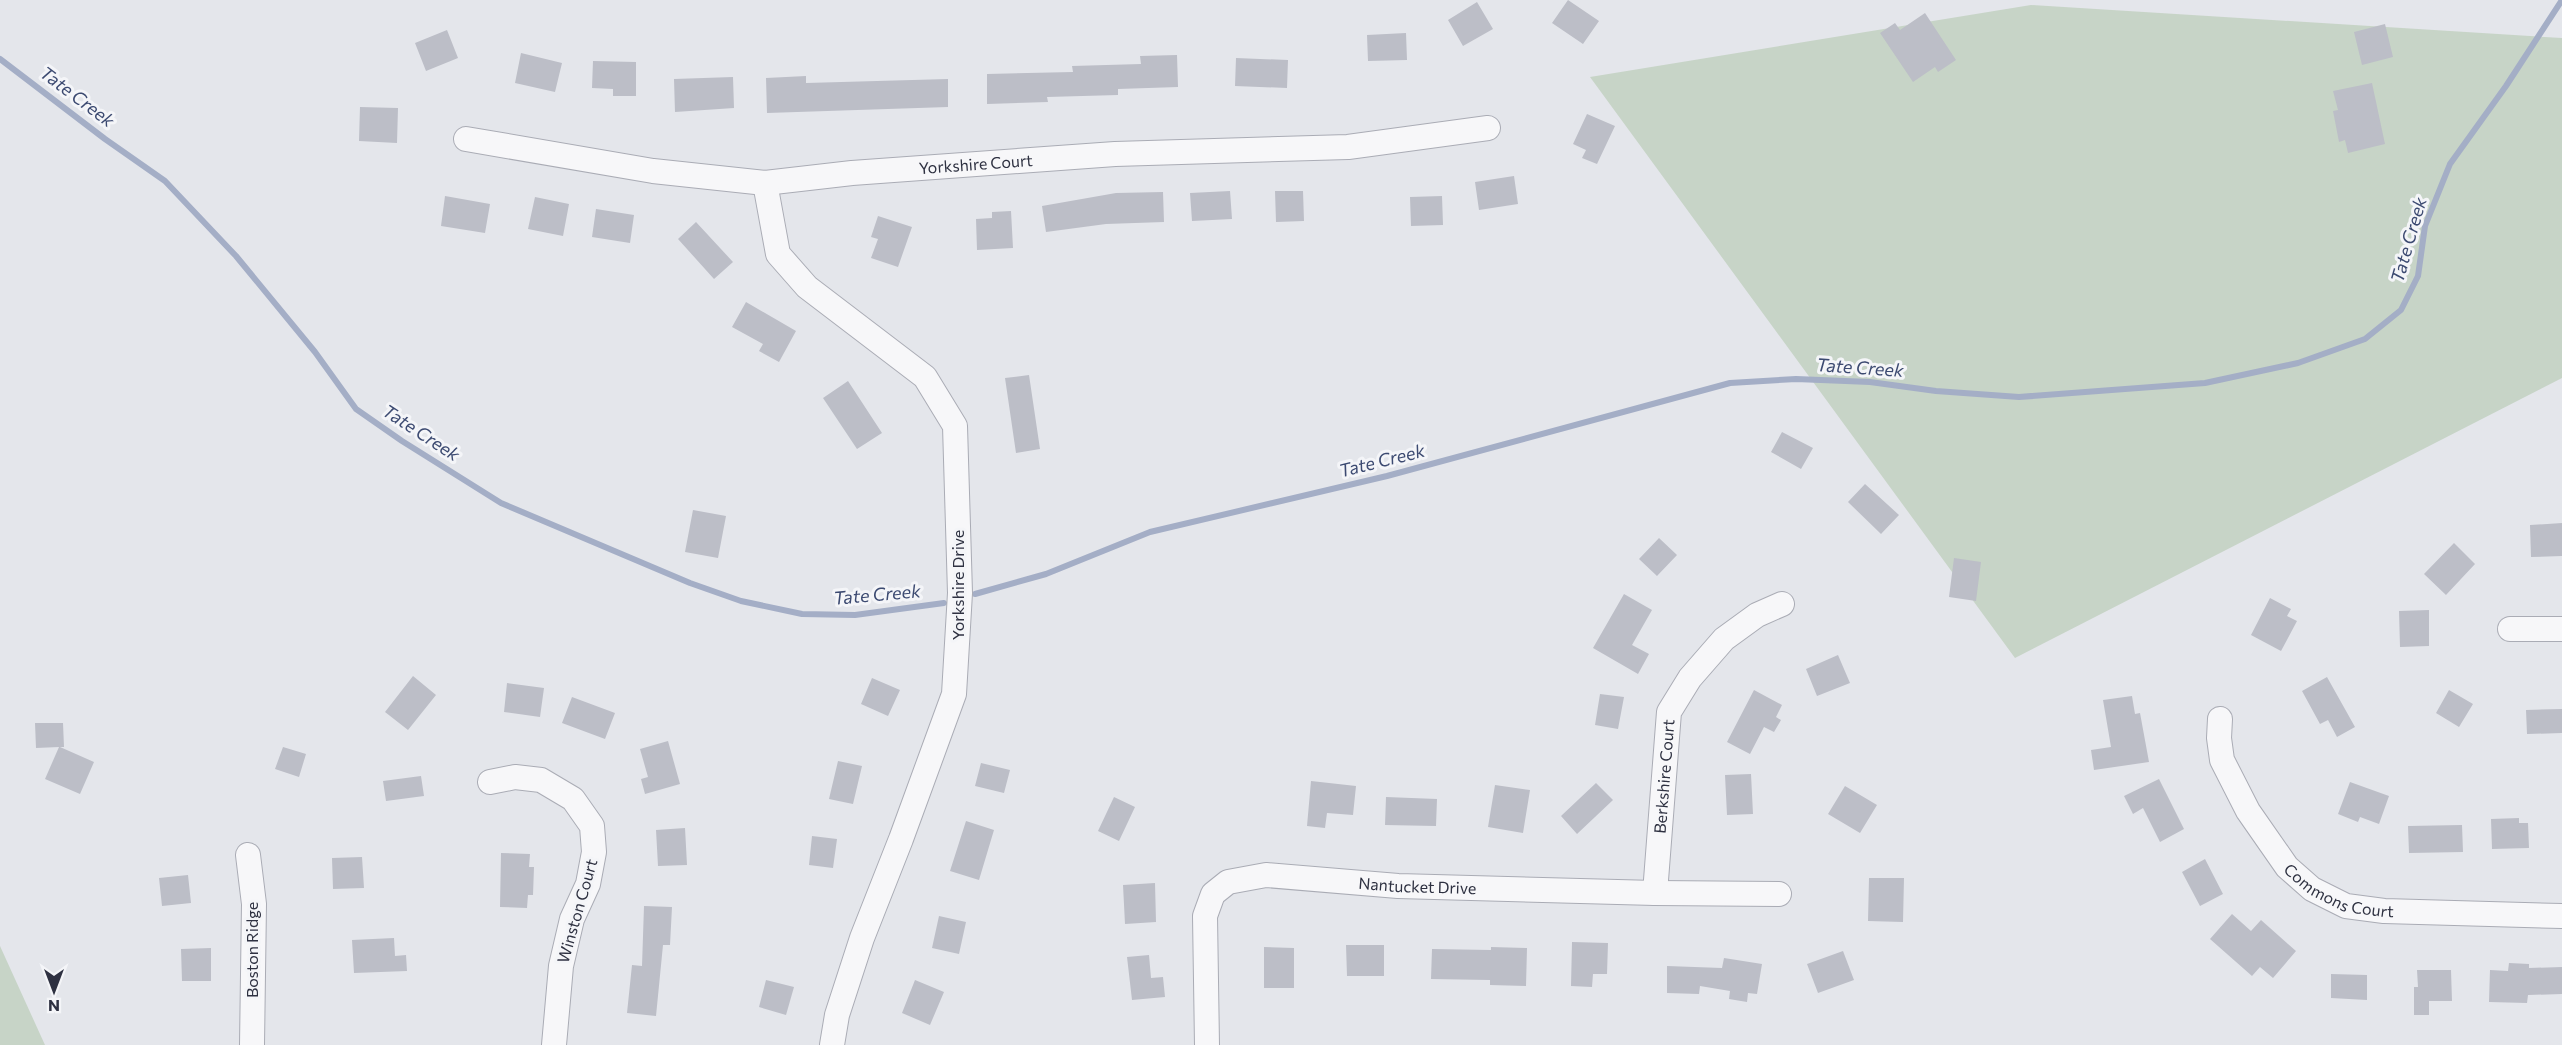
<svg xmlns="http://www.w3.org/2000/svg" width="2562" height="1045" font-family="Commissioner,sans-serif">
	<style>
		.green { fill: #c7d4c7 }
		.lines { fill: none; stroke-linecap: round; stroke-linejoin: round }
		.stream { stroke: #a4aec6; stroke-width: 6 }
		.building { fill: #bcbec7 }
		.minor-casing { stroke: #aaacb5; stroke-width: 26 }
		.minor { stroke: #f7f7f9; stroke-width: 24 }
		.labels { text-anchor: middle; stroke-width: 6; stroke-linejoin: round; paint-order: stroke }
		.street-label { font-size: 16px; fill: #2e3141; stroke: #f4f5f8 }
		.water-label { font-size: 18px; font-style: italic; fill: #3c4a71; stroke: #f4f5f8 }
	</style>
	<rect width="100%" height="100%" fill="#e4e6eb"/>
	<path class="green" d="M 2031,5 L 2562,38 L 2562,378 L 2015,658 L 1590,77 Z
		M 0,946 L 45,1045 L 0,1045 Z"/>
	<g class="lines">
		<path class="stream" d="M 0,59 L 105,139 L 165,181 L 236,256 L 315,352 L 356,409 L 402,441 L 501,503 L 690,583 L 741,601 L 802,614 L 855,615 L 944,603
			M 975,594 L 1046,574 L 1150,532 L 1387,476 L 1730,383 L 1796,379 L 1870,382 L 1936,391 L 2019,397 L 2205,383 L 2298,363 L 2365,339 L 2401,310 L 2418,276 L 2425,226 L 2450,164 L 2506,86 L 2562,0"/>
	</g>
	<path class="building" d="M 1568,0 L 1599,21 L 1583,44 L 1552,23 Z
		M 1477,2 L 1493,29 L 1463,46 L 1448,20 Z
		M 1925,13 L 1956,60 L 1938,72 L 1935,67 L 1913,82 L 1880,33 L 1895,23 L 1900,30 Z
		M 2385,24 L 2393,57 L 2362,65 L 2354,32 Z
		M 447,30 L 458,58 L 426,71 L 415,43 Z
		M 1406,33 L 1407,60 L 1368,61 L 1367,35 Z
		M 521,53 L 562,63 L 555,92 L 515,83 Z
		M 1177,55 L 1178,87 L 1118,89 L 1118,95 L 1047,97 L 1048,102 L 987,104 L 987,74 L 1073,72 L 1072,66 L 1141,64 L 1140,56 Z
		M 1236,58 L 1288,60 L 1287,88 L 1235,86 Z
		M 593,61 L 636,62 L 636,96 L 613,96 L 613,89 L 592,88 Z
		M 806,76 L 806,83 L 948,79 L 948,107 L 767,113 L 766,78 Z
		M 733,77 L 734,108 L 675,112 L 674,79 Z
		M 2372,83 L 2385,144 L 2348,153 L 2345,140 L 2339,142 L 2333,111 L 2338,110 L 2333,91 Z
		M 360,107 L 398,108 L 397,143 L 359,141 Z
		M 1587,114 L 1615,126 L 1597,164 L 1582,158 L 1586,150 L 1573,144 Z
		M 1514,176 L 1518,204 L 1479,210 L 1475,182 Z
		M 1230,191 L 1232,219 L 1192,221 L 1190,193 Z
		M 1275,191 L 1303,191 L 1304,221 L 1276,222 Z
		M 1163,192 L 1164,222 L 1106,224 L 1046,232 L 1042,206 L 1116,193 Z
		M 445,196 L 490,204 L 485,233 L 441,226 Z
		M 1442,196 L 1443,225 L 1411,226 L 1410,197 Z
		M 535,197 L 569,204 L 563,236 L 528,229 Z
		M 596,209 L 634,215 L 630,243 L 592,237 Z
		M 1011,211 L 1013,248 L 977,250 L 976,219 L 992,218 L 992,212 Z
		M 878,216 L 912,227 L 898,267 L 871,258 L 878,239 L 871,237 Z
		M 696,222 L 733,262 L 714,279 L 678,239 Z
		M 746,302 L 796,331 L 779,362 L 759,351 L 763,344 L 732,327 Z
		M 1029,375 L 1040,449 L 1016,453 L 1005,378 Z
		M 848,381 L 882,433 L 857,449 L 823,398 Z
		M 1782,432 L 1813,448 L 1801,469 L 1771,452 Z
		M 1865,484 L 1899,515 L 1881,534 L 1848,502 Z
		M 693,510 L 726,516 L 718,558 L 685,552 Z
		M 2562,523 L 2562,556 L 2531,557 L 2530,525 Z
		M 1659,538 L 1677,555 L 1657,576 L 1639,559 Z
		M 2454,543 L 2475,564 L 2446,595 L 2424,574 Z
		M 1954,558 L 1981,562 L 1976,601 L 1949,597 Z
		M 1624,594 L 1652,610 L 1632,645 L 1649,654 L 1638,674 L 1593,648 Z
		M 2270,598 L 2291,609 L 2287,616 L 2297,621 L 2281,651 L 2251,635 Z
		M 2429,610 L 2429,646 L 2400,647 L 2399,611 Z
		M 1838,655 L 1850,683 L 1817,696 L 1806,669 Z
		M 413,676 L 436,695 L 408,730 L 385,712 Z
		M 2327,677 L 2355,727 L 2337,737 L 2328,720 L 2320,724 L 2302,691 Z
		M 872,678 L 900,690 L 888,716 L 861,704 Z
		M 507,683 L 544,688 L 540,717 L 504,712 Z
		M 1754,690 L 1782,705 L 1776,717 L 1781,720 L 1774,732 L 1764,727 L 1750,754 L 1727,742 Z
		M 2449,690 L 2473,704 L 2459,727 L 2436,713 Z
		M 1600,694 L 1624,697 L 1618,729 L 1595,725 Z
		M 2132,696 L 2135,714 L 2140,713 L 2149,762 L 2094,770 L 2091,750 L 2111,747 L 2103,700 Z
		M 572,697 L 615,713 L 605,739 L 562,723 Z
		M 2562,709 L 2562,733 L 2527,734 L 2526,710 Z
		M 35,723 L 63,723 L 64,747 L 60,747 L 94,762 L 80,794 L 45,779 L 59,747 L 36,748 Z
		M 668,741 L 680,784 L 645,794 L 641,779 L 648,777 L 640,749 Z
		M 283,747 L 306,754 L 299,777 L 275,769 Z
		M 838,761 L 862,766 L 853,804 L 829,799 Z
		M 981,763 L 1010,770 L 1004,793 L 975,786 Z
		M 1751,774 L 1753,814 L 1727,815 L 1725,775 Z
		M 421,776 L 424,796 L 386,801 L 383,781 Z
		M 2159,779 L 2184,829 L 2160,842 L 2143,808 L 2133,814 L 2124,796 Z
		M 1311,781 L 1356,786 L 1353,815 L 1327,813 L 1325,828 L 1307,826 Z
		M 2350,782 L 2389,796 L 2379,824 L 2360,817 L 2358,822 L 2338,814 Z
		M 1596,783 L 1613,800 L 1577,834 L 1561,816 Z
		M 1495,785 L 1530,790 L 1523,833 L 1488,827 Z
		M 1845,786 L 1877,805 L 1860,833 L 1828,814 Z
		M 1114,797 L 1135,807 L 1119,841 L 1098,831 Z
		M 1386,797 L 1437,799 L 1436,826 L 1385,825 Z
		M 2519,818 L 2519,823 L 2528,823 L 2529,848 L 2492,849 L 2491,819 Z
		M 966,821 L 994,830 L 979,880 L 950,871 Z
		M 2462,825 L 2463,852 L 2409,853 L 2408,826 Z
		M 685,828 L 687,865 L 658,866 L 656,830 Z
		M 812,836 L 837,839 L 833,868 L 809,865 Z
		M 501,853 L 530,854 L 529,867 L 534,867 L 533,895 L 528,895 L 527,908 L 500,907 Z
		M 362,857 L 364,888 L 333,889 L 332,858 Z
		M 2205,859 L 2223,894 L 2200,906 L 2182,872 Z
		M 188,875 L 191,903 L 162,906 L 159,878 Z
		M 1869,878 L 1904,878 L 1903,922 L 1868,921 Z
		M 1155,883 L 1156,922 L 1125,924 L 1123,885 Z
		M 644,906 L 672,907 L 670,945 L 663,945 L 656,1016 L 627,1013 L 632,965 L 642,966 Z
		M 2232,914 L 2251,931 L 2261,920 L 2296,951 L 2273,978 L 2260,967 L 2252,976 L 2210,939 Z
		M 939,916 L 966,922 L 959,954 L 932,948 Z
		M 394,938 L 395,956 L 406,955 L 407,971 L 354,973 L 352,940 Z
		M 1572,942 L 1608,943 L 1607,974 L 1593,974 L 1592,987 L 1571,986 Z
		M 1346,945 L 1384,945 L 1384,976 L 1347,976 Z
		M 1264,947 L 1294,948 L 1294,988 L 1264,988 Z
		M 1491,947 L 1527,948 L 1526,986 L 1490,985 L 1490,980 L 1431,979 L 1432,949 L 1491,950 Z
		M 211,948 L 211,981 L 182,981 L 181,949 Z
		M 1843,951 L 1854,980 L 1818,993 L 1807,964 Z
		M 1149,955 L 1151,978 L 1163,977 L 1165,997 L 1132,1000 L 1127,957 Z
		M 1724,958 L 1762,964 L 1757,994 L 1748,993 L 1747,1002 L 1729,999 L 1730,991 L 1700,986 L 1699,994 L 1667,993 L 1667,966 L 1722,968 Z
		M 2509,963 L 2529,964 L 2529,968 L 2562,967 L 2562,994 L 2528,995 L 2527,1003 L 2489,1002 L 2490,970 L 2508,971 Z
		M 2417,970 L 2451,970 L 2452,1001 L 2429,1001 L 2429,1015 L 2414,1015 L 2414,987 L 2418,987 Z
		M 2331,974 L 2367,975 L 2367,1000 L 2331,998 Z
		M 766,980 L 794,987 L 786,1015 L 759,1007 Z
		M 915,980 L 944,992 L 930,1025 L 902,1013 Z"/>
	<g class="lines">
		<defs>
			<g id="minor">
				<path id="s1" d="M 466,139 L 653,171 L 765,183 L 852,173 L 1115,154 L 1348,147 L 1488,128"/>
				<path d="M 765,183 L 778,254 L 807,287 L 925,377 L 955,426 L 960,593 L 954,694 L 901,839 L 862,938 L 837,1015 L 832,1045"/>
				<path d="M 2510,629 L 2562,629"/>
				<path id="s2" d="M 2220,719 L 2219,738 L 2222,760 L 2248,811 L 2287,867 L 2312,889 L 2346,906 L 2384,911 L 2562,916"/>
				<path d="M 490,782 L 515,777 L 541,780 L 573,799 L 592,826 L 594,852 L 588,884 L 572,919 L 561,966 L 554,1045"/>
				<path d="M 248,855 L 254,904 L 252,1045"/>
				<path id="s3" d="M 1655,893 L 1669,712 L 1690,678 L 1724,639 L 1757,615 L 1782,604"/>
				<path id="s4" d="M 1207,1045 L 1205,916 L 1213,894 L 1228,882 L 1266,875 L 1398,886 L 1655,893 L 1779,894"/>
			</g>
		</defs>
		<use href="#minor" class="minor-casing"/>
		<use href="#minor" class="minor"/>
	</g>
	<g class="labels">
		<g class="street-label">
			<text dy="6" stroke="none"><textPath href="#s1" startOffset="514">Yorkshire Court</textPath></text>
			<text transform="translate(958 585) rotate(-90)" y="6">Yorkshire Drive</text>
			<text dy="6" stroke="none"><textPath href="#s3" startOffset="117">Berkshire Court</textPath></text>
			<text dy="6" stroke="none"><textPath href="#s4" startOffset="362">Nantucket Drive</textPath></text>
			<text dy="6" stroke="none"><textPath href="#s2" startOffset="226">Commons Court</textPath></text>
			<text transform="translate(577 911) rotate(-74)" y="6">Winston Court</text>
			<text transform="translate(252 950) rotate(-90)" y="6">Boston Ridge</text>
		</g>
		<g class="water-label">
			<text transform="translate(77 97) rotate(37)" y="6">Tate Creek</text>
			<text transform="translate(2409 240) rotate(-74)" y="6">Tate Creek</text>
			<text transform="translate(1860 368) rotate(4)" y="6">Tate Creek</text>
			<text transform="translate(421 433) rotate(33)" y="6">Tate Creek</text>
			<text transform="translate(1382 461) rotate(-14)" y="6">Tate Creek</text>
			<text transform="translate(877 595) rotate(-5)" y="6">Tate Creek</text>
		</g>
	</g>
	<g transform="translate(54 991) rotate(180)" stroke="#f4f5f8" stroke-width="4.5" paint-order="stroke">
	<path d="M0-4.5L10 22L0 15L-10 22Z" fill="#2e3141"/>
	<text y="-9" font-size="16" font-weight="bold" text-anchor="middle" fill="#2e3141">N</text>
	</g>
</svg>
